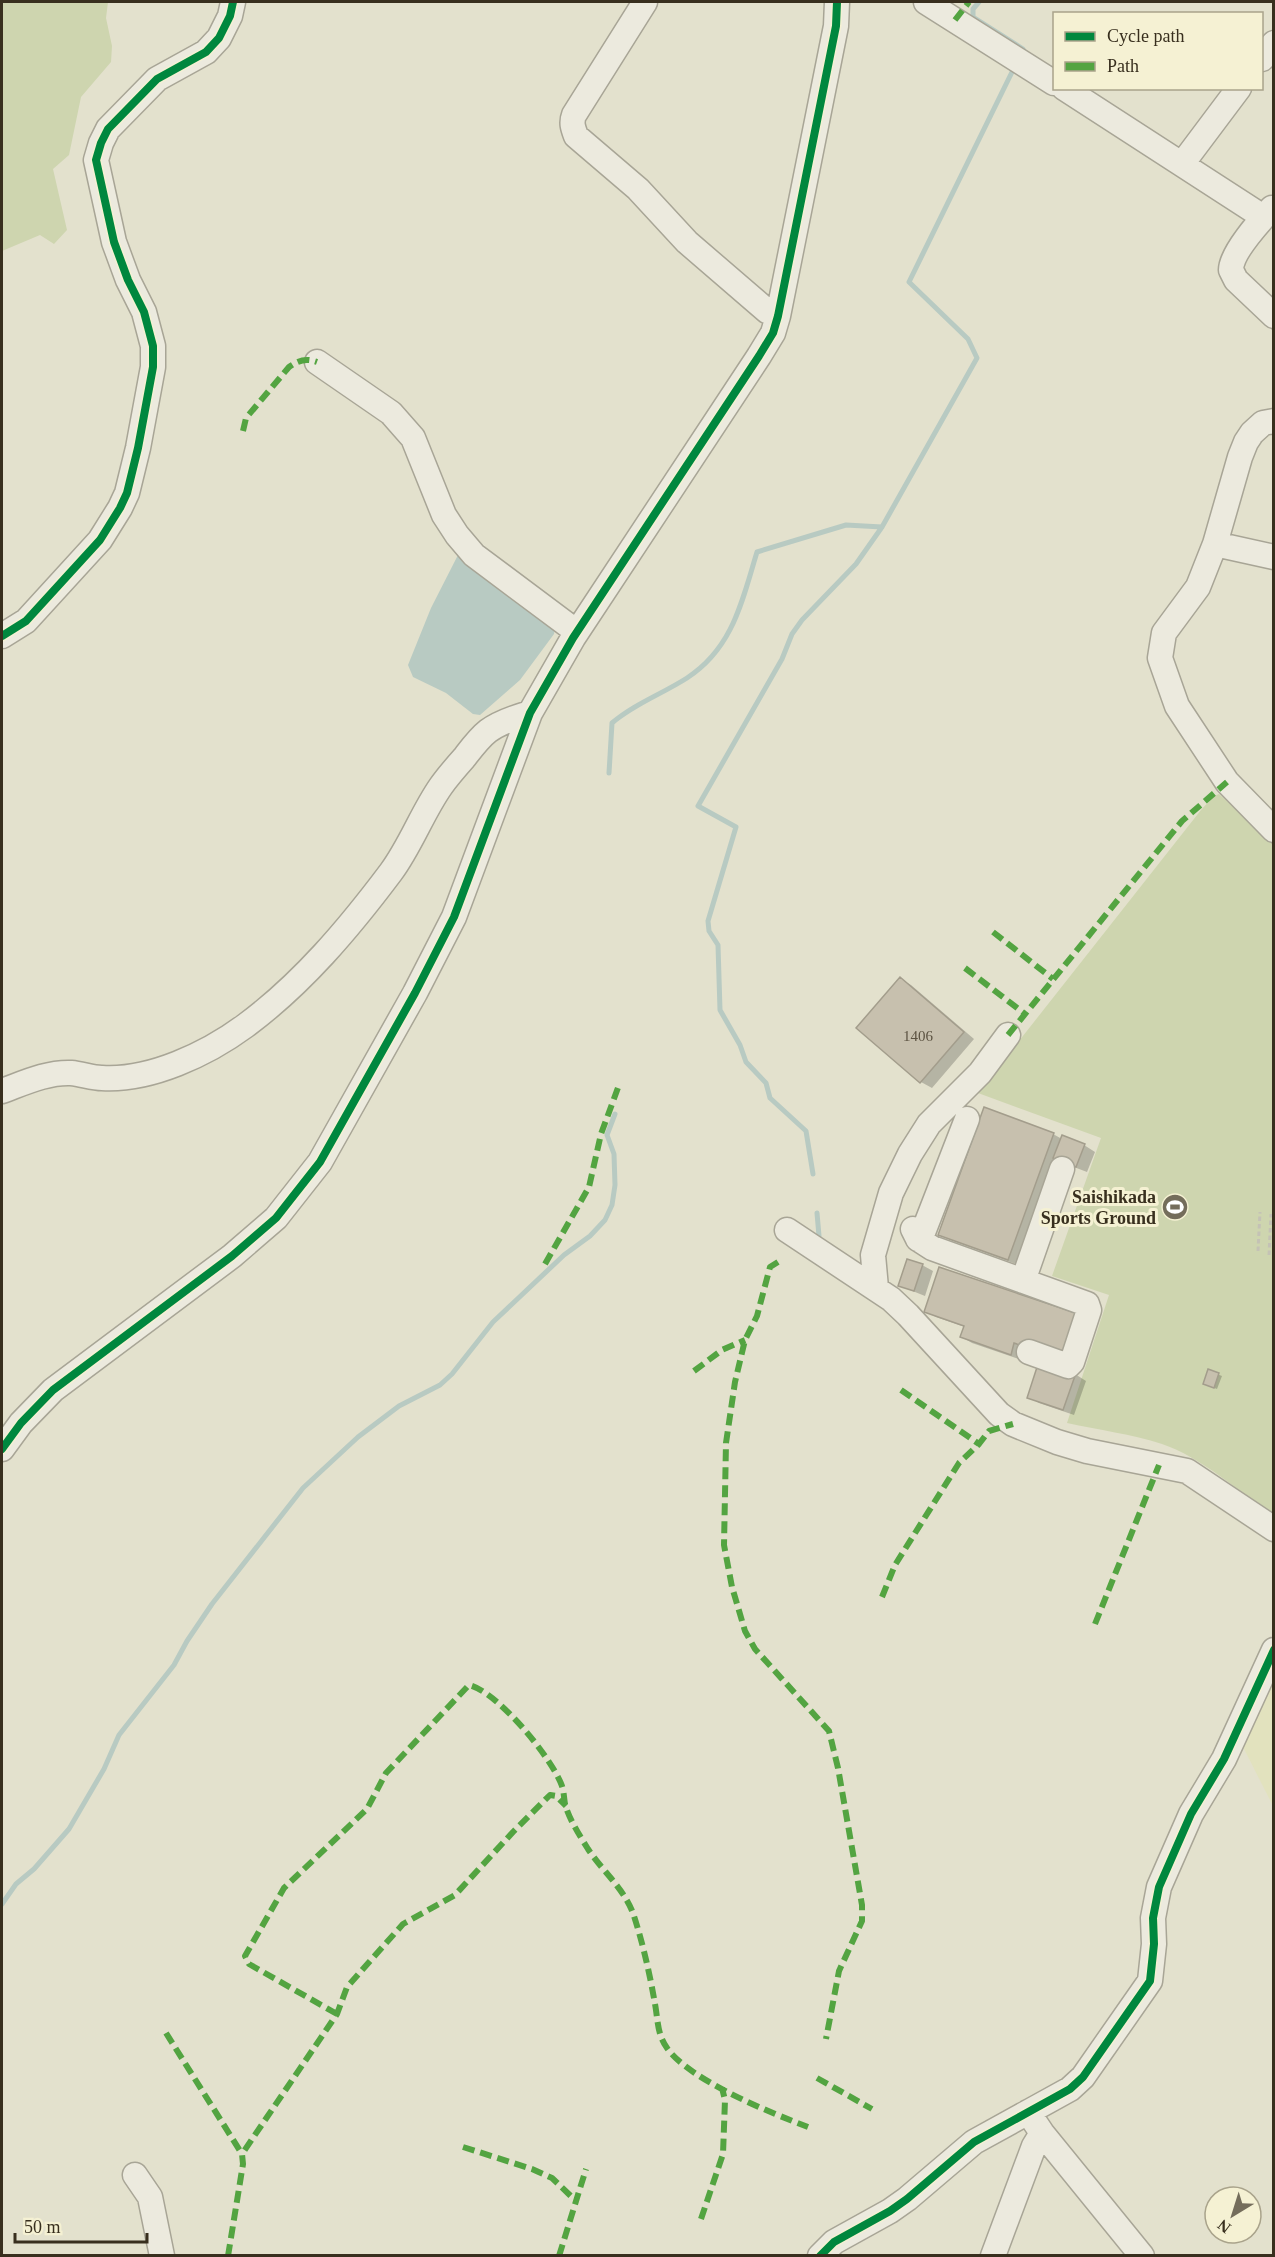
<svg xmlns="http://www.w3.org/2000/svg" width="1275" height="2257" font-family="Georgia,serif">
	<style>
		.farmland { fill: #e2e2be }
		.green { fill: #ced5af }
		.water { fill: #b8cac2 }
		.shadow { fill: #0003 }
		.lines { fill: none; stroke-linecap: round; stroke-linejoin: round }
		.stream { stroke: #b8cac2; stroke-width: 5 }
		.building { fill: #c7c0ae; stroke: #a39d8c; stroke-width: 1.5 }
		.minor-casing { stroke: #a8a596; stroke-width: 27 }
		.path { stroke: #c4c2b5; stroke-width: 3; stroke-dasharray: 4.5 3; stroke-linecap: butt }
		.minor { stroke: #eceade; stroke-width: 24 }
		.quiet { stroke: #53a441; stroke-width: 6; stroke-dasharray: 12 6; stroke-linecap: butt }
		.cycleway-casing { stroke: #f5f1d3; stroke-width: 11 }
		.cycleway { stroke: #00873e; stroke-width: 8 }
		.labels { text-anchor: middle; stroke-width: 6; stroke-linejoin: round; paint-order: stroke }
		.number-label { font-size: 15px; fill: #5c5342 }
		.poi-label { font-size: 18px; font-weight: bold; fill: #382f1e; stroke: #f5f1d3; text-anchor: end }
	</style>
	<rect width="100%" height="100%" fill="#e3e1cd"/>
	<path class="farmland" d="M 1273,1667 L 1273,1806 L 1238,1737 Z"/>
	<path class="green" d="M 2,2 L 108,2 L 106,18 L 112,46 L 111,62 L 81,97 L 69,155 L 53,169 L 67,230 L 54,244 L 40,235 L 2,251 Z
		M 1219,794 L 1273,843 L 1273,1516 C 1240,1492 1201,1457 1162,1444 C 1132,1434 1098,1430 1067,1423 L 1109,1295 L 1052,1276 L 1101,1138 L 978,1093 L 1201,810 L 1214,796 Z"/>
	<path class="water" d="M 459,553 L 555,627 L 554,634 L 520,680 L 480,715 L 473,714 L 446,693 L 413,677 L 408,665 L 431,608 Z"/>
	<path class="shadow" d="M 900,979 L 911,985 L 974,1039 L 932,1088 L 921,1082 Z
		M 1053,1134 L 1062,1139 L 1063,1137 L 1084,1145 L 1095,1152 L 1087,1172 L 1066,1164 L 1019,1265 L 950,1240 L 940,1234 Z
		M 922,1265 L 933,1271 L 925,1296 L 900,1286 Z
		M 925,1311 L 1092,1323 L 1022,1360 L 972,1343 L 962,1337 L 965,1327 L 936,1317 Z
		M 1209,1371 L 1222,1376 L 1217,1389 L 1207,1385 Z
		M 1075,1374 L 1086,1381 L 1074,1415 L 1039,1403 L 1029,1397 Z"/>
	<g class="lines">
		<path class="stream" d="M 979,2 L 973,9 L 973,17 L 1023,49
			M 609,773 L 612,723 C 634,704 662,694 687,678 C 733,648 742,601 757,552 L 846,525 L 882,527
			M 813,1174 L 806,1131 L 770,1098 L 766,1083 L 746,1062 L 740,1045 L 720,1010 L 718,945 L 709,931 L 708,921 L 736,827 L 698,806 L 782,659 L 792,634 L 802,620 L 856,564 L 882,527 L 977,358 L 968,339 L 909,282 L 1013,70
			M 817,1213 L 819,1236
			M 2,1904 L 16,1884 L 34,1869 L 69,1829 L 104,1769 L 119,1735 L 174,1665 L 187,1641 L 212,1604 L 303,1488 L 358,1437 L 399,1406 L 440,1385 L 452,1374 L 493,1322 L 564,1255 L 590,1236 L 605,1220 L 612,1205 L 615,1185 L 614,1154 L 607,1135 L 615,1114"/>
	</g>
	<path class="building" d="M 900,977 L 964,1032 L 920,1083 L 856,1028 Z
		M 984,1107 L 1054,1133 L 1008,1260 L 938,1235 Z
		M 1062,1135 L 1085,1144 L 1076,1167 L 1053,1158 Z
		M 907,1259 L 923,1264 L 914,1291 L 898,1286 Z
		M 939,1267 L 1082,1315 L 1067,1361 L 1014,1343 L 1011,1355 L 960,1337 L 964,1326 L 924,1312 Z
		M 1039,1361 L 1076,1373 L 1063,1410 L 1027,1398 Z
		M 1208,1369 L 1219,1373 L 1214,1388 L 1203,1384 Z"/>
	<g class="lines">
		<defs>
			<path id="minor" d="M 645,2 L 574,115 C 571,123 573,128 576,136 L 638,189 L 687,242 L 767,311 L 778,316
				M 926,2 L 1054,83
				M 1262,59 L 1274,43
				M 1064,88 L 1254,211 L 1262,219
				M 1182,164 L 1239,88
				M 1272,208 C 1260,221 1231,253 1231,270 L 1236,280 L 1274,316
				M 317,362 L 391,413 L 413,438 L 444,515 L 457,535 L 474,555 L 577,632
				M 1274,421 L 1263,423 L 1252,433 L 1246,442 L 1240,457 L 1215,544 L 1198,587 L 1164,633 L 1160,658 L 1177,706 L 1227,782 L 1274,830
				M 1215,544 L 1274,557
				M 2,636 L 26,621 L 100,540 L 120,508 L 127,493 L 138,448 L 153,367 L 153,346 L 144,312 L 128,280 L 114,242 L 96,160 L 101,143 L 108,129 L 157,79 L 206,52 L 219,38 L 230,16 L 233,2
				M 2,1091 C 24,1083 47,1072 71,1073 C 82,1074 92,1078 102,1078 C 150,1081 207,1054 245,1026 C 302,984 349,928 391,872 C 411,845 422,813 441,786 C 448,776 456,767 464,758 C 471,749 479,738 488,731 C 500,722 516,717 530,713
				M 913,1229 L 918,1239 L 932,1248 L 1087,1304 L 1089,1310 L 1072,1362 L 1068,1366 L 1029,1352
				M 787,1230 L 891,1299 L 908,1315 L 999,1414 L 1013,1424 L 1057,1442 L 1087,1451 L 1187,1471 L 1274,1529
				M 918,1239 L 922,1235 L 967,1119
				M 1023,1281 L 1062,1169
				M 876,1288 L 873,1255 L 891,1193 L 910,1154 L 929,1124 L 980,1073 L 1008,1035
				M 2,1449 L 21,1423 L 53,1390 L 232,1256 L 276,1218 L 320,1162 L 415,993 L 454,917 L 530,713 L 573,638 L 759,356 L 773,333 L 778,316 L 836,26 L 837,2
				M 1028,2112 L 1042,2133 L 1142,2256
				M 135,2175 L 150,2197 L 162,2256
				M 820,2256 L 834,2242 L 890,2211 L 907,2199 L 974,2142 L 1070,2089 L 1083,2077 L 1150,1981 L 1154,1944 L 1153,1918 L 1159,1887 L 1191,1814 L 1224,1759 L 1274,1650
				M 993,2256 L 1034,2146 L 1042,2133"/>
		</defs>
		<use href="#minor" class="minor-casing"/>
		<path class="path" d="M 1258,1251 L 1260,1212
			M 1269,1255 L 1271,1214"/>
		<use href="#minor" class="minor"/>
		<path class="quiet" d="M 955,20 L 969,2
			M 243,431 L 246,418 L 289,367 C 299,360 306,358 317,362
			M 993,932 L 1053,979
			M 965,968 L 1025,1014
			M 1008,1035 L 1182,821 L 1227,782
			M 778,1262 L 770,1267 L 757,1316 L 745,1340 L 735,1382 L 726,1443 L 724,1545 L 732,1587 L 745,1631 L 755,1649 L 829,1731 L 838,1768 L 862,1905 L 862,1921 L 839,1971 L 826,2039
			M 545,1264 L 589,1187 L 601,1134 L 619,1085
			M 694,1371 L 722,1350 L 745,1340
			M 901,1390 L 979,1444
			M 882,1597 L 895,1565 L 959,1463 L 979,1444 L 989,1431 L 1013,1424
			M 1095,1624 L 1159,1465
			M 337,2014 L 249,1964 L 245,1956 L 284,1888 L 367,1809 L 386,1773 L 469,1685 C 498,1692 552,1758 562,1786 C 564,1792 564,1799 565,1804 C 569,1819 580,1836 588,1849 C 603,1872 625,1889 634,1916 C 643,1944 650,1975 655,2004 C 658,2020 657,2034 667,2048 C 689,2080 771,2113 808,2127
			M 166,2033 L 242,2154
			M 817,2078 L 872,2109
			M 463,2147 L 532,2169 L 552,2178 L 576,2201
			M 701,2219 L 723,2154 L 725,2100 L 722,2088
			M 228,2256 L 243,2164 L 242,2154 L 337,2014 L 347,1987 L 403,1924 L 455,1895 L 513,1832 L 550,1795 L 556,1796 L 566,1806
			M 559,2256 L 586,2169"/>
		<defs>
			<path id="cycleway" d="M 2,636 L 26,621 L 100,540 L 120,508 L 127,493 L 138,448 L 153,367 L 153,346 L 144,312 L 128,280 L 114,242 L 96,160 L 101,143 L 108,129 L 157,79 L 206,52 L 219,38 L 230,16 L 233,2
				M 2,1449 L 21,1423 L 53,1390 L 232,1256 L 276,1218 L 320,1162 L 415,993 L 454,917 L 530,713 L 573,638 L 759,356 L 773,333 L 778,316 L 836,26 L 837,2
				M 820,2256 L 834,2242 L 890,2211 L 907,2199 L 974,2142 L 1070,2089 L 1083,2077 L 1150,1981 L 1154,1944 L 1153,1918 L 1159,1887 L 1191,1814 L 1224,1759 L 1274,1650"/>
		</defs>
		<use href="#cycleway" class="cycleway-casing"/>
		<use href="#cycleway" class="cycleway"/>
	</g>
	<defs>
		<symbol id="stadium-disc" viewBox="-11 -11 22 22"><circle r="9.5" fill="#746d5b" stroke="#f5f1d3"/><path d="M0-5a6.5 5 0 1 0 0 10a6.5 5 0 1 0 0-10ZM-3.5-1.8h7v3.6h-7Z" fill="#fff"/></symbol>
	</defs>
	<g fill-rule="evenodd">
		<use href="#stadium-disc" x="1160" y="1192" width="30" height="30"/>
	</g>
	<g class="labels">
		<g class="number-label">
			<text x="918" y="1041">1406</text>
		</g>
		<g class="poi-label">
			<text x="1156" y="1203">Saishikada<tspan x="1156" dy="21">Sports Ground</tspan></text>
		</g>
	</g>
	<rect width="1275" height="2257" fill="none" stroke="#382f1e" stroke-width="6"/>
	<rect x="1053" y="12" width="210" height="78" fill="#f5f1d3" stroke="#a9a38b" stroke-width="1.5"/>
	<rect x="1065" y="32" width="30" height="9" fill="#00873e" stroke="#a9a38b" stroke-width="1.5"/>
	<text x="1107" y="42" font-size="18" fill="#382f1e">Cycle path</text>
	<rect x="1065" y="62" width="30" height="9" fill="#53a441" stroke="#a9a38b" stroke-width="1.5"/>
	<text x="1107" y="72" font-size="18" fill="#382f1e">Path</text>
	<g transform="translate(1233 2215) rotate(218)"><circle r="28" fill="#f5f1d3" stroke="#a9a38b" stroke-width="1.5"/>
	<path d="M0-4.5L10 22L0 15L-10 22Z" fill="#746d5b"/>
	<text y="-9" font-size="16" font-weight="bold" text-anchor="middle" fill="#382f1e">N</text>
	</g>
	<path d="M15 2233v9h132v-9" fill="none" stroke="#382f1e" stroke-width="3"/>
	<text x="24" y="2233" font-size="18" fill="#382f1e" stroke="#f5f1d3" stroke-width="4.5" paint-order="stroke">50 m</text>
</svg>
